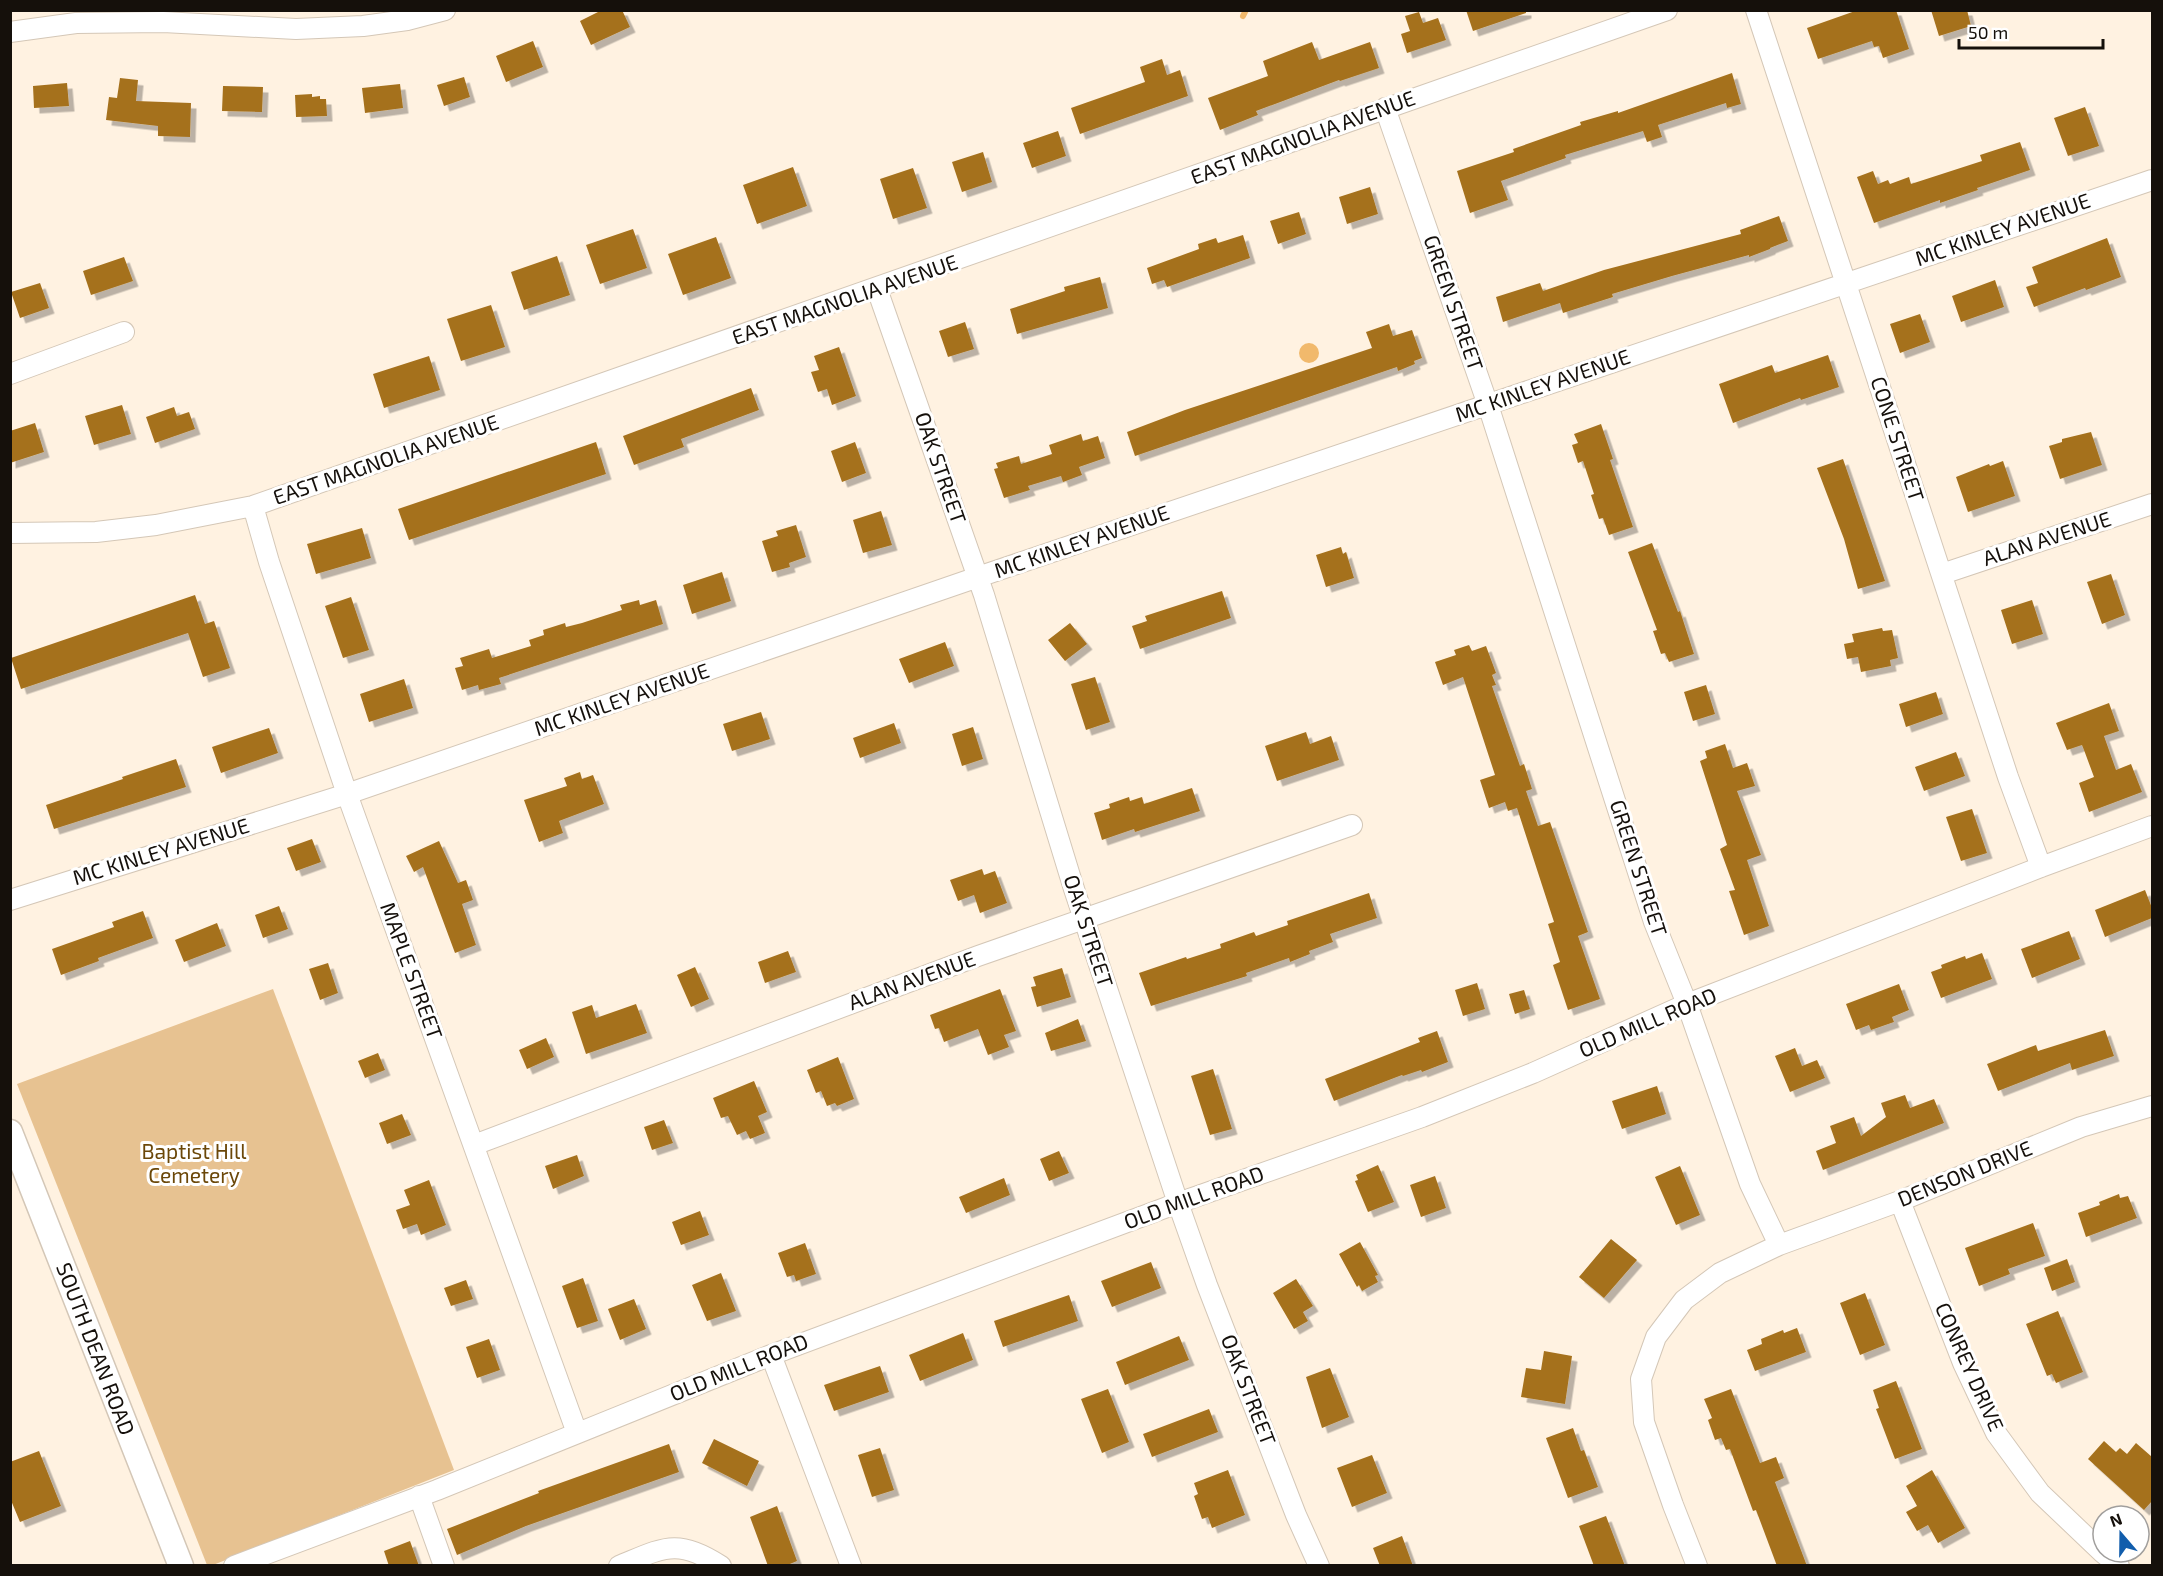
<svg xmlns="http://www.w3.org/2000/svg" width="2163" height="1576" font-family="'Exo 2',sans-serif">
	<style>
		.green { fill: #e7c291 }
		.water { fill: #f1b96c }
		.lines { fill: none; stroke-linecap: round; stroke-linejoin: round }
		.stream { stroke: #f1b96c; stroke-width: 6 }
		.building { fill: #a5711d; filter: url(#shadow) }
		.minor-casing { stroke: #d4c7b7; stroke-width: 22 }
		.tertiary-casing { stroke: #d4c7b7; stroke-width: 27 }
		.minor { stroke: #fff; stroke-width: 20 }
		.tertiary { stroke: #fff; stroke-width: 24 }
		.labels { text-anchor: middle; stroke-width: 6; stroke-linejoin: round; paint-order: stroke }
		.street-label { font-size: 21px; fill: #15100b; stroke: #fff }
		.park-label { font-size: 21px; fill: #6b4708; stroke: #fff }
	</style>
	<defs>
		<filter id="shadow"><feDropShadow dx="5.5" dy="5.5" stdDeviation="0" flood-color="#0004"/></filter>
	</defs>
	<rect width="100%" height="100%" fill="#fff2e1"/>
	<path class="green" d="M 273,989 L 454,1470 L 213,1565 L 207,1565 L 17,1084 Z"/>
	<path class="water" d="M1299 353a10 10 0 1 1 20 0a10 10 0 1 1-20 0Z"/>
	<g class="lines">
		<path class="stream" d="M 1243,16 L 1246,10"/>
	</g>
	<path class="building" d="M 602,10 L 622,10 L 630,27 L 591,45 L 580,21 Z
		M 1466,10 L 1526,10 L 1526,13 L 1473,31 Z
		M 1858,10 L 1896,10 L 1909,49 L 1883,58 L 1879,46 L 1874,47 L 1872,41 L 1818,59 L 1807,28 Z
		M 1931,10 L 1967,10 L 1971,26 L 1939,36 Z
		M 1419,12 L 1423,23 L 1438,18 L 1446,40 L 1407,53 L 1401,34 L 1410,31 L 1405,16 Z
		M 533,41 L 543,67 L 506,82 L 496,56 Z
		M 1312,42 L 1319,60 L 1370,42 L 1379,68 L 1340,81 L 1339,80 L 1256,111 L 1258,115 L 1220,130 L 1208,98 L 1268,76 L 1263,61 Z
		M 1162,59 L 1167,75 L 1180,70 L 1188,96 L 1080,134 L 1071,108 L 1145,82 L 1140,67 Z
		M 1732,73 L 1741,104 L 1727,108 L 1726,103 L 1658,125 L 1662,137 L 1647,142 L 1643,131 L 1565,155 L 1566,158 L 1501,181 L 1508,200 L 1470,213 L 1457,171 L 1514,152 L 1513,149 L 1581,125 L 1580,122 L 1618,111 L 1618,113 Z
		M 464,77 L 470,97 L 444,106 L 437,85 Z
		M 120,78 L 138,80 L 136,101 L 191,103 L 190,137 L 158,136 L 158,126 L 106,120 L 109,97 L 117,98 Z
		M 67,83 L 69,106 L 34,108 L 33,86 Z
		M 400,84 L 403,108 L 365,113 L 362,88 Z
		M 223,86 L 263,87 L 262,112 L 222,111 Z
		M 312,94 L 312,97 L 320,96 L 320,99 L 326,99 L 327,116 L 296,117 L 295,95 Z
		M 2085,107 L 2099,146 L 2068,156 L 2054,118 Z
		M 1058,131 L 1066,156 L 1032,168 L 1023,143 Z
		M 2020,142 L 2030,170 L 1977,188 L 1978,190 L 1940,203 L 1940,200 L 1874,223 L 1857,177 L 1873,171 L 1878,184 L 1888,180 L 1890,184 L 1909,177 L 1911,184 L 1982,161 L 1980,155 Z
		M 983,152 L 992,182 L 962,192 L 952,162 Z
		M 793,167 L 807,206 L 757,224 L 743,185 Z
		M 913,168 L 927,208 L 893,219 L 880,179 Z
		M 1370,187 L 1378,214 L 1347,224 L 1339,197 Z
		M 1299,212 L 1306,234 L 1278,244 L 1270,221 Z
		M 1779,216 L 1788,241 L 1770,248 L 1770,249 L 1749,257 L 1749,255 L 1672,276 L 1612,294 L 1613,297 L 1563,313 L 1560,303 L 1503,322 L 1496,297 L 1540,283 L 1543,291 L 1604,270 L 1741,234 L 1740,230 Z
		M 633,229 L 647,268 L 600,284 L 586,245 Z
		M 1243,235 L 1250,258 L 1167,287 L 1164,280 L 1152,284 L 1147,268 L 1199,249 L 1198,244 L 1216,238 L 1218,243 Z
		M 716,237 L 731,278 L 683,295 L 668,254 Z
		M 2107,238 L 2121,277 L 2086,290 L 2085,288 L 2034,307 L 2026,287 L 2038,283 L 2032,267 Z
		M 557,256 L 570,295 L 524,310 L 511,272 Z
		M 124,257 L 133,281 L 91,295 L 83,271 Z
		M 1100,277 L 1108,308 L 1017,334 L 1010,309 L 1065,291 L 1064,287 Z
		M 1995,280 L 2004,307 L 1961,322 L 1952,296 Z
		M 40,283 L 49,308 L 20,318 L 11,292 Z
		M 491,305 L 505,347 L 461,361 L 447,319 Z
		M 1920,314 L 1930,342 L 1900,353 L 1890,324 Z
		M 965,322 L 974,349 L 948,357 L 939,331 Z
		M 1389,324 L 1393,336 L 1412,330 L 1422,358 L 1414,361 L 1415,364 L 1398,371 L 1397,367 L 1135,456 L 1127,432 L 1185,410 L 1372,348 L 1366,332 Z
		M 839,347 L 856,396 L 832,405 L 827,389 L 818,392 L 811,372 L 819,370 L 814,356 Z
		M 1828,355 L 1839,387 L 1801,400 L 1800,398 L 1733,423 L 1719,384 L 1772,365 L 1775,373 Z
		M 429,356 L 440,390 L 384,408 L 373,374 Z
		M 751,388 L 759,410 L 681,439 L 684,447 L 634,465 L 623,436 Z
		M 122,405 L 131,434 L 94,445 L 85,416 Z
		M 174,407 L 177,416 L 189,412 L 195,429 L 155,443 L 146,417 Z
		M 35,423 L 44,452 L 10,463 L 10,431 Z
		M 1601,424 L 1613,459 L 1610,460 L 1633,527 L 1609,535 L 1603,518 L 1599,519 L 1591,495 L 1594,494 L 1583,461 L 1578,463 L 1572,445 L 1578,443 L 1574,434 Z
		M 2091,432 L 2102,465 L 2060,479 L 2049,446 L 2062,442 L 2062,439 Z
		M 1081,434 L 1083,441 L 1098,436 L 1105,458 L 1079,467 L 1082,475 L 1063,482 L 1061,476 L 1028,486 L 1030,490 L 1004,498 L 994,469 L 998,468 L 996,463 L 1019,456 L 1021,464 L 1052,454 L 1049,445 Z
		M 596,442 L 606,474 L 409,540 L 398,509 Z
		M 855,442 L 866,473 L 842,482 L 831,451 Z
		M 1843,459 L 1885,581 L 1858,589 L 1844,539 L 1817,468 Z
		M 2003,461 L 2015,496 L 1968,512 L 1956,477 L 1989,464 L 1990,466 Z
		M 881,511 L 892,545 L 863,553 L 853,520 Z
		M 796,525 L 806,557 L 789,563 L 790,567 L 772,572 L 762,541 L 778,536 L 776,531 Z
		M 362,528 L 371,558 L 316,574 L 307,544 Z
		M 1652,543 L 1678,612 L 1680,611 L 1694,654 L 1669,662 L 1665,653 L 1661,654 L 1653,631 L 1657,630 L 1628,552 Z
		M 1341,547 L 1343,554 L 1346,552 L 1354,578 L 1326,587 L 1316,555 Z
		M 722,572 L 731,601 L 692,614 L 683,585 Z
		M 2111,574 L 2125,615 L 2102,624 L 2087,582 Z
		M 1222,591 L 1231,618 L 1140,649 L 1132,626 L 1147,621 L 1145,616 Z
		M 195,595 L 205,624 L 214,621 L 230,668 L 203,677 L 188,633 L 21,689 L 11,658 Z
		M 351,597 L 369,650 L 343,658 L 325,606 Z
		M 639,600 L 640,605 L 656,600 L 663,624 L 499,678 L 501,684 L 479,690 L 478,685 L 462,690 L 455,668 L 463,666 L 460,658 L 489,649 L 492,658 L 531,646 L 529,640 L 544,635 L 543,630 L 565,623 L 566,627 L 582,623 L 622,610 L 620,605 Z
		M 2032,600 L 2043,634 L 2012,644 L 2001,610 Z
		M 1070,623 L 1087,644 L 1065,661 L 1048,640 Z
		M 1882,628 L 1883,631 L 1892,630 L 1898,658 L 1890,660 L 1891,666 L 1861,672 L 1858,657 L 1847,659 L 1844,644 L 1854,642 L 1852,634 Z
		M 945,642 L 954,666 L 909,683 L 899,659 Z
		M 1469,645 L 1472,651 L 1486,646 L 1496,673 L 1492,675 L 1496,685 L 1492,686 L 1520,766 L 1524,764 L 1532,789 L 1526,791 L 1538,826 L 1550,822 L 1588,932 L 1578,936 L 1600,999 L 1568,1010 L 1553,965 L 1560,962 L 1548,924 L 1554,922 L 1517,808 L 1508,811 L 1505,802 L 1489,808 L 1480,780 L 1495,775 L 1463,677 L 1443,685 L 1435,662 L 1456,655 L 1454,650 Z
		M 1095,677 L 1110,722 L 1086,730 L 1071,684 Z
		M 404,679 L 413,708 L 369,722 L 360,694 Z
		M 1706,685 L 1715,714 L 1693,721 L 1684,692 Z
		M 1936,692 L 1943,714 L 1906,727 L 1899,704 Z
		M 2109,703 L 2119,731 L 2104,736 L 2116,770 L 2131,764 L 2142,792 L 2089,812 L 2079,783 L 2094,777 L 2084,750 L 2082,745 L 2067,750 L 2056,723 Z
		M 761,712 L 770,739 L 732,751 L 723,724 Z
		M 894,723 L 901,743 L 860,758 L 853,738 Z
		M 973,727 L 983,759 L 962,766 L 952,734 Z
		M 269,728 L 278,753 L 221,773 L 212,747 Z
		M 1306,732 L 1310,744 L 1331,736 L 1339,760 L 1277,781 L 1265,746 Z
		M 1725,744 L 1733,768 L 1747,763 L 1755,786 L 1737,791 L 1761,855 L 1747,860 L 1769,926 L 1744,935 L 1729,891 L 1735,890 L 1720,849 L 1727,845 L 1700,761 L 1707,758 L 1705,751 Z
		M 1956,752 L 1965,776 L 1924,791 L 1915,767 Z
		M 176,759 L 186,787 L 54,829 L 46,805 L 123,779 L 122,777 Z
		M 580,772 L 582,779 L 593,775 L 604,804 L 559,821 L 563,833 L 539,842 L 524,800 L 567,786 L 564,778 Z
		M 1192,788 L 1200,811 L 1135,832 L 1134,829 L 1102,840 L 1094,813 L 1110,808 L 1109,804 L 1129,797 L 1130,801 L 1142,797 L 1144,804 Z
		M 1972,809 L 1987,853 L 1961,861 L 1946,817 Z
		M 312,839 L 321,862 L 296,871 L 287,848 Z
		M 439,841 L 458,883 L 466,880 L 473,900 L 462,904 L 476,945 L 455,953 L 423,867 L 414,872 L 406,856 Z
		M 982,869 L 984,875 L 995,871 L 1007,903 L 980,913 L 974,895 L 958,901 L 950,880 Z
		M 2145,890 L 2152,908 L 2152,918 L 2105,937 L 2095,910 Z
		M 1369,893 L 1377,918 L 1330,934 L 1333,942 L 1309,951 L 1310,954 L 1290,962 L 1289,958 L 1246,973 L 1247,976 L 1151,1006 L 1139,973 L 1186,957 L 1187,959 L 1221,948 L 1220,944 L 1254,932 L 1256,936 L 1288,925 L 1287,921 Z
		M 279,906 L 288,929 L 263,938 L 255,915 Z
		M 143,911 L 153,938 L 98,958 L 99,961 L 61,975 L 52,949 L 114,927 L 112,922 Z
		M 217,923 L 226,946 L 184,962 L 175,940 Z
		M 2069,931 L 2080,959 L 2032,978 L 2021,949 Z
		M 788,951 L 796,972 L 765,983 L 758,962 Z
		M 1982,953 L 1992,979 L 1941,998 L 1931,972 L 1942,968 L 1941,965 L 1965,956 L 1966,959 Z
		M 328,963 L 338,993 L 320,1000 L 309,969 Z
		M 695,967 L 709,999 L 691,1007 L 677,975 Z
		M 1062,968 L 1071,997 L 1037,1007 L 1031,987 L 1036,986 L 1033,977 Z
		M 1477,983 L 1485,1009 L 1463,1016 L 1455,990 Z
		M 1899,984 L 1909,1010 L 1892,1017 L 1894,1022 L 1871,1030 L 1869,1025 L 1856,1030 L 1846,1004 Z
		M 1000,989 L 1016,1031 L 1004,1035 L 1009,1047 L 988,1055 L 978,1029 L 944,1042 L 939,1028 L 935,1029 L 930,1015 Z
		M 1524,990 L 1530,1009 L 1515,1014 L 1509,994 Z
		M 636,1004 L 647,1033 L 586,1054 L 572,1012 L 592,1005 L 596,1018 Z
		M 1078,1019 L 1086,1041 L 1051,1051 L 1045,1033 Z
		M 2105,1030 L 2114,1056 L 2072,1070 L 2070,1063 L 1998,1091 L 1987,1064 L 2036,1045 L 2038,1051 Z
		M 1437,1031 L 1448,1062 L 1422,1072 L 1421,1070 L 1403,1076 L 1402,1075 L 1334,1101 L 1325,1079 L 1420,1042 L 1418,1038 Z
		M 546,1038 L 554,1057 L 527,1069 L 519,1050 Z
		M 1795,1048 L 1802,1066 L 1817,1060 L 1825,1078 L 1790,1092 L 1775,1056 Z
		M 378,1053 L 385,1070 L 365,1078 L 358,1061 Z
		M 838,1057 L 854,1099 L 837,1106 L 835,1103 L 827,1106 L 821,1091 L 816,1093 L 807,1070 Z
		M 1213,1069 L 1232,1129 L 1210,1135 L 1191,1076 Z
		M 754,1081 L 767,1112 L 758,1116 L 765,1133 L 750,1139 L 746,1131 L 737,1135 L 728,1116 L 721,1118 L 713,1098 Z
		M 1657,1086 L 1666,1114 L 1622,1129 L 1612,1101 Z
		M 1905,1095 L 1910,1108 L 1934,1099 L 1944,1123 L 1823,1170 L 1816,1151 L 1836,1143 L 1830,1126 L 1854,1117 L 1861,1136 L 1886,1117 L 1881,1103 Z
		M 402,1114 L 411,1135 L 387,1144 L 379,1123 Z
		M 664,1120 L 673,1143 L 652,1150 L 644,1127 Z
		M 1059,1151 L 1069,1173 L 1049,1181 L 1040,1159 Z
		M 577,1155 L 584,1176 L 553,1189 L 545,1166 Z
		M 1378,1165 L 1394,1202 L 1368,1212 L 1355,1181 L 1358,1180 L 1356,1175 Z
		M 1680,1166 L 1700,1215 L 1676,1225 L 1655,1177 Z
		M 1435,1176 L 1446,1208 L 1421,1217 L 1410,1185 Z
		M 1004,1178 L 1010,1195 L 966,1213 L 959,1197 Z
		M 429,1180 L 446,1225 L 421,1235 L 417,1224 L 403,1229 L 396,1210 L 410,1205 L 404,1190 Z
		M 2119,1194 L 2120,1198 L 2128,1196 L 2137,1218 L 2086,1237 L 2078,1213 L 2100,1205 L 2099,1202 Z
		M 700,1211 L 709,1235 L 681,1245 L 672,1222 Z
		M 2033,1223 L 2045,1256 L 2008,1269 L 2010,1274 L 1979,1286 L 1965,1248 Z
		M 1611,1239 L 1637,1260 L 1604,1298 L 1579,1277 Z
		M 1360,1242 L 1378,1275 L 1375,1276 L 1378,1282 L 1362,1291 L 1359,1285 L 1357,1287 L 1339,1254 Z
		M 805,1243 L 816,1274 L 796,1281 L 794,1275 L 787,1277 L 778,1253 Z
		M 2067,1259 L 2075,1282 L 2052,1291 L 2044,1268 Z
		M 1151,1262 L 1161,1288 L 1112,1307 L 1101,1281 Z
		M 721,1273 L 736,1311 L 707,1321 L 692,1285 Z
		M 583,1278 L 598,1321 L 577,1328 L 562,1286 Z
		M 1296,1279 L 1313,1306 L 1303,1312 L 1308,1321 L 1294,1329 L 1273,1293 Z
		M 466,1280 L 473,1299 L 451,1306 L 444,1288 Z
		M 1865,1293 L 1885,1345 L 1860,1355 L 1840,1303 Z
		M 1069,1295 L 1078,1321 L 1003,1347 L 994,1321 Z
		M 634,1299 L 646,1329 L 620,1340 L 608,1309 Z
		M 2058,1311 L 2083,1372 L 2056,1383 L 2052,1374 L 2047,1376 L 2026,1324 Z
		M 1797,1328 L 1806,1352 L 1755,1371 L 1747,1350 L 1762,1344 L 1761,1339 L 1783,1330 L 1784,1333 Z
		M 963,1333 L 973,1360 L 920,1381 L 909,1355 Z
		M 1179,1336 L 1189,1360 L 1125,1385 L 1116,1362 Z
		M 489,1339 L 500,1370 L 477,1378 L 466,1347 Z
		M 1544,1351 L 1572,1356 L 1565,1404 L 1521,1397 L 1526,1368 L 1541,1370 Z
		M 880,1366 L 889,1392 L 834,1411 L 824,1385 Z
		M 1330,1368 L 1349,1417 L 1322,1428 L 1306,1377 Z
		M 1896,1381 L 1922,1449 L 1895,1459 L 1876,1409 L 1879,1408 L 1873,1390 Z
		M 1108,1389 L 1129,1442 L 1102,1453 L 1081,1399 Z
		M 1731,1389 L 1760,1463 L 1776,1457 L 1784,1478 L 1775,1482 L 1807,1566 L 1777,1566 L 1756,1510 L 1753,1511 L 1730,1449 L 1726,1450 L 1721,1438 L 1715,1440 L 1708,1420 L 1712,1418 L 1704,1399 Z
		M 1209,1409 L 1218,1432 L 1152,1457 L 1143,1434 Z
		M 1573,1428 L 1581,1451 L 1584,1450 L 1598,1487 L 1568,1498 L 1546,1438 Z
		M 714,1439 L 759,1461 L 747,1486 L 702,1463 Z
		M 2104,1441 L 2116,1452 L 2120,1448 L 2127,1454 L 2136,1443 L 2152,1457 L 2152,1501 L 2144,1510 L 2088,1459 Z
		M 669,1444 L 679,1472 L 526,1526 L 457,1555 L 447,1529 L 539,1493 L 538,1491 Z
		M 880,1448 L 894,1490 L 872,1497 L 858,1455 Z
		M 39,1451 L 61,1506 L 20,1522 L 10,1498 L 10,1462 Z
		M 1372,1455 L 1387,1493 L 1352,1507 L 1337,1468 Z
		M 1228,1470 L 1245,1515 L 1212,1528 L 1208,1517 L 1202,1519 L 1194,1496 L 1198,1494 L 1194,1483 Z
		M 1932,1470 L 1965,1528 L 1938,1543 L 1928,1525 L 1917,1531 L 1906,1512 L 1917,1506 L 1906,1486 Z
		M 777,1506 L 797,1561 L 785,1566 L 768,1566 L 750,1517 Z
		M 1606,1516 L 1625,1566 L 1594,1566 L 1579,1526 Z
		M 1402,1536 L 1413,1566 L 1380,1566 L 1373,1548 Z
		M 410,1541 L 419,1566 L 389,1566 L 384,1551 Z"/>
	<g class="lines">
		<defs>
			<path id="minor" d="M 1756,10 L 2008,777 L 2041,867
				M 10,32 L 76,23 L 163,22 L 296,29 L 363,26 L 407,20 L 445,10
				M 1385,108 L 1488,405 L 1654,922 L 1687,1004 L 1750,1184 L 1779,1245
				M 877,289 L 984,595 L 1074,889 L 1178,1203 L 1207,1285 L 1296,1515 L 1319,1566
				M 10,374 L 124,332
				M 253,506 L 269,562 L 347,794 L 577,1433
				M 10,533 L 96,532 L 156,525 L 253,506 L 1667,10
				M 1942,574 L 2152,504
				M 10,900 L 347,794 L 978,577 L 2152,180
				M 474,1145 L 978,956 L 1352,825
				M 1900,1201 L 1963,1363 L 1996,1433 L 2040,1493 L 2103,1553 L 2119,1566
				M 771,1355 L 851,1566
				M 419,1496 L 444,1566
				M 234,1566 L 437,1490 L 771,1355 L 1178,1203 L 1422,1117 L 1533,1073 L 1687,1004 L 2041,867 L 2152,826
				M 619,1566 C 663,1548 677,1537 721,1566
				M 1697,1566 L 1673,1505 L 1644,1422 L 1641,1379 L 1656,1337 L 1684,1300 L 1720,1273 L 1779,1245 L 1900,1201 L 2081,1127 L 2152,1106"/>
			<path id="tertiary" d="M 10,1132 L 181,1566"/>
		</defs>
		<use href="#minor" class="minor-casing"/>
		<use href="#tertiary" class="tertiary-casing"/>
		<use href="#minor" class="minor"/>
		<use href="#tertiary" class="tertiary"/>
	</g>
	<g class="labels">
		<g class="street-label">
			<text transform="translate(1303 138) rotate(-20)" y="7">EAST MAGNOLIA AVENUE</text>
			<text transform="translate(2003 230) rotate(-19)" y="7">MC KINLEY AVENUE</text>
			<text transform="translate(845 300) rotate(-19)" y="7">EAST MAGNOLIA AVENUE</text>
			<text transform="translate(1453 303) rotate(71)" y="7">GREEN STREET</text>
			<text transform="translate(1543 386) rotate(-19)" y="7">MC KINLEY AVENUE</text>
			<text transform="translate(1897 439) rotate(72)" y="7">CONE STREET</text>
			<text transform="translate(386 460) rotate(-19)" y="7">EAST MAGNOLIA AVENUE</text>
			<text transform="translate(940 468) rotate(71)" y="7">OAK STREET</text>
			<text transform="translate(2047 539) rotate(-18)" y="7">ALAN AVENUE</text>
			<text transform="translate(1082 542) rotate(-19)" y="7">MC KINLEY AVENUE</text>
			<text transform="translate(622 700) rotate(-19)" y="7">MC KINLEY AVENUE</text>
			<text transform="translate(161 852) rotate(-17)" y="7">MC KINLEY AVENUE</text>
			<text transform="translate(1638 868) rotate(72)" y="7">GREEN STREET</text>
			<text transform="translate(1088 931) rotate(72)" y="7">OAK STREET</text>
			<text transform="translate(411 971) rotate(70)" y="7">MAPLE STREET</text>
			<text transform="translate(912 981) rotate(-20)" y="7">ALAN AVENUE</text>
			<text transform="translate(1648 1023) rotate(-23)" y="7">OLD MILL ROAD</text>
			<text transform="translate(1965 1174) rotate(-22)" y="7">DENSON DRIVE</text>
			<text transform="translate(1194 1198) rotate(-20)" y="7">OLD MILL ROAD</text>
			<text transform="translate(95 1349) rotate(69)" y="7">SOUTH DEAN ROAD</text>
			<text transform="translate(1969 1367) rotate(66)" y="7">CONREY DRIVE</text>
			<text transform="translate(739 1368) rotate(-22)" y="7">OLD MILL ROAD</text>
			<text transform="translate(1248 1390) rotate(69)" y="7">OAK STREET</text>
		</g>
		<g class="park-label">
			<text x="194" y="1159">Baptist Hill<tspan x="194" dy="24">Cemetery</tspan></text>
		</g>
	</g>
	<rect width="2163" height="1576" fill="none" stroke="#15100b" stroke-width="24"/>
	<g transform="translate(2121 1534) rotate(340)"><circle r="28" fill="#ffffff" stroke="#a19f9d" stroke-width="1.5"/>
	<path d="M0-4.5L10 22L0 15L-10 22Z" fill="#115dac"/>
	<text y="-9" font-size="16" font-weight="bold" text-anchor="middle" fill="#15100b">N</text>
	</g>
	<path d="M1959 39v9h144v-9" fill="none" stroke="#15100b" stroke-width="3"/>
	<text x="1968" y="39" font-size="18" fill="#15100b" stroke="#ffffff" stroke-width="4.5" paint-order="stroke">50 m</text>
</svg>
